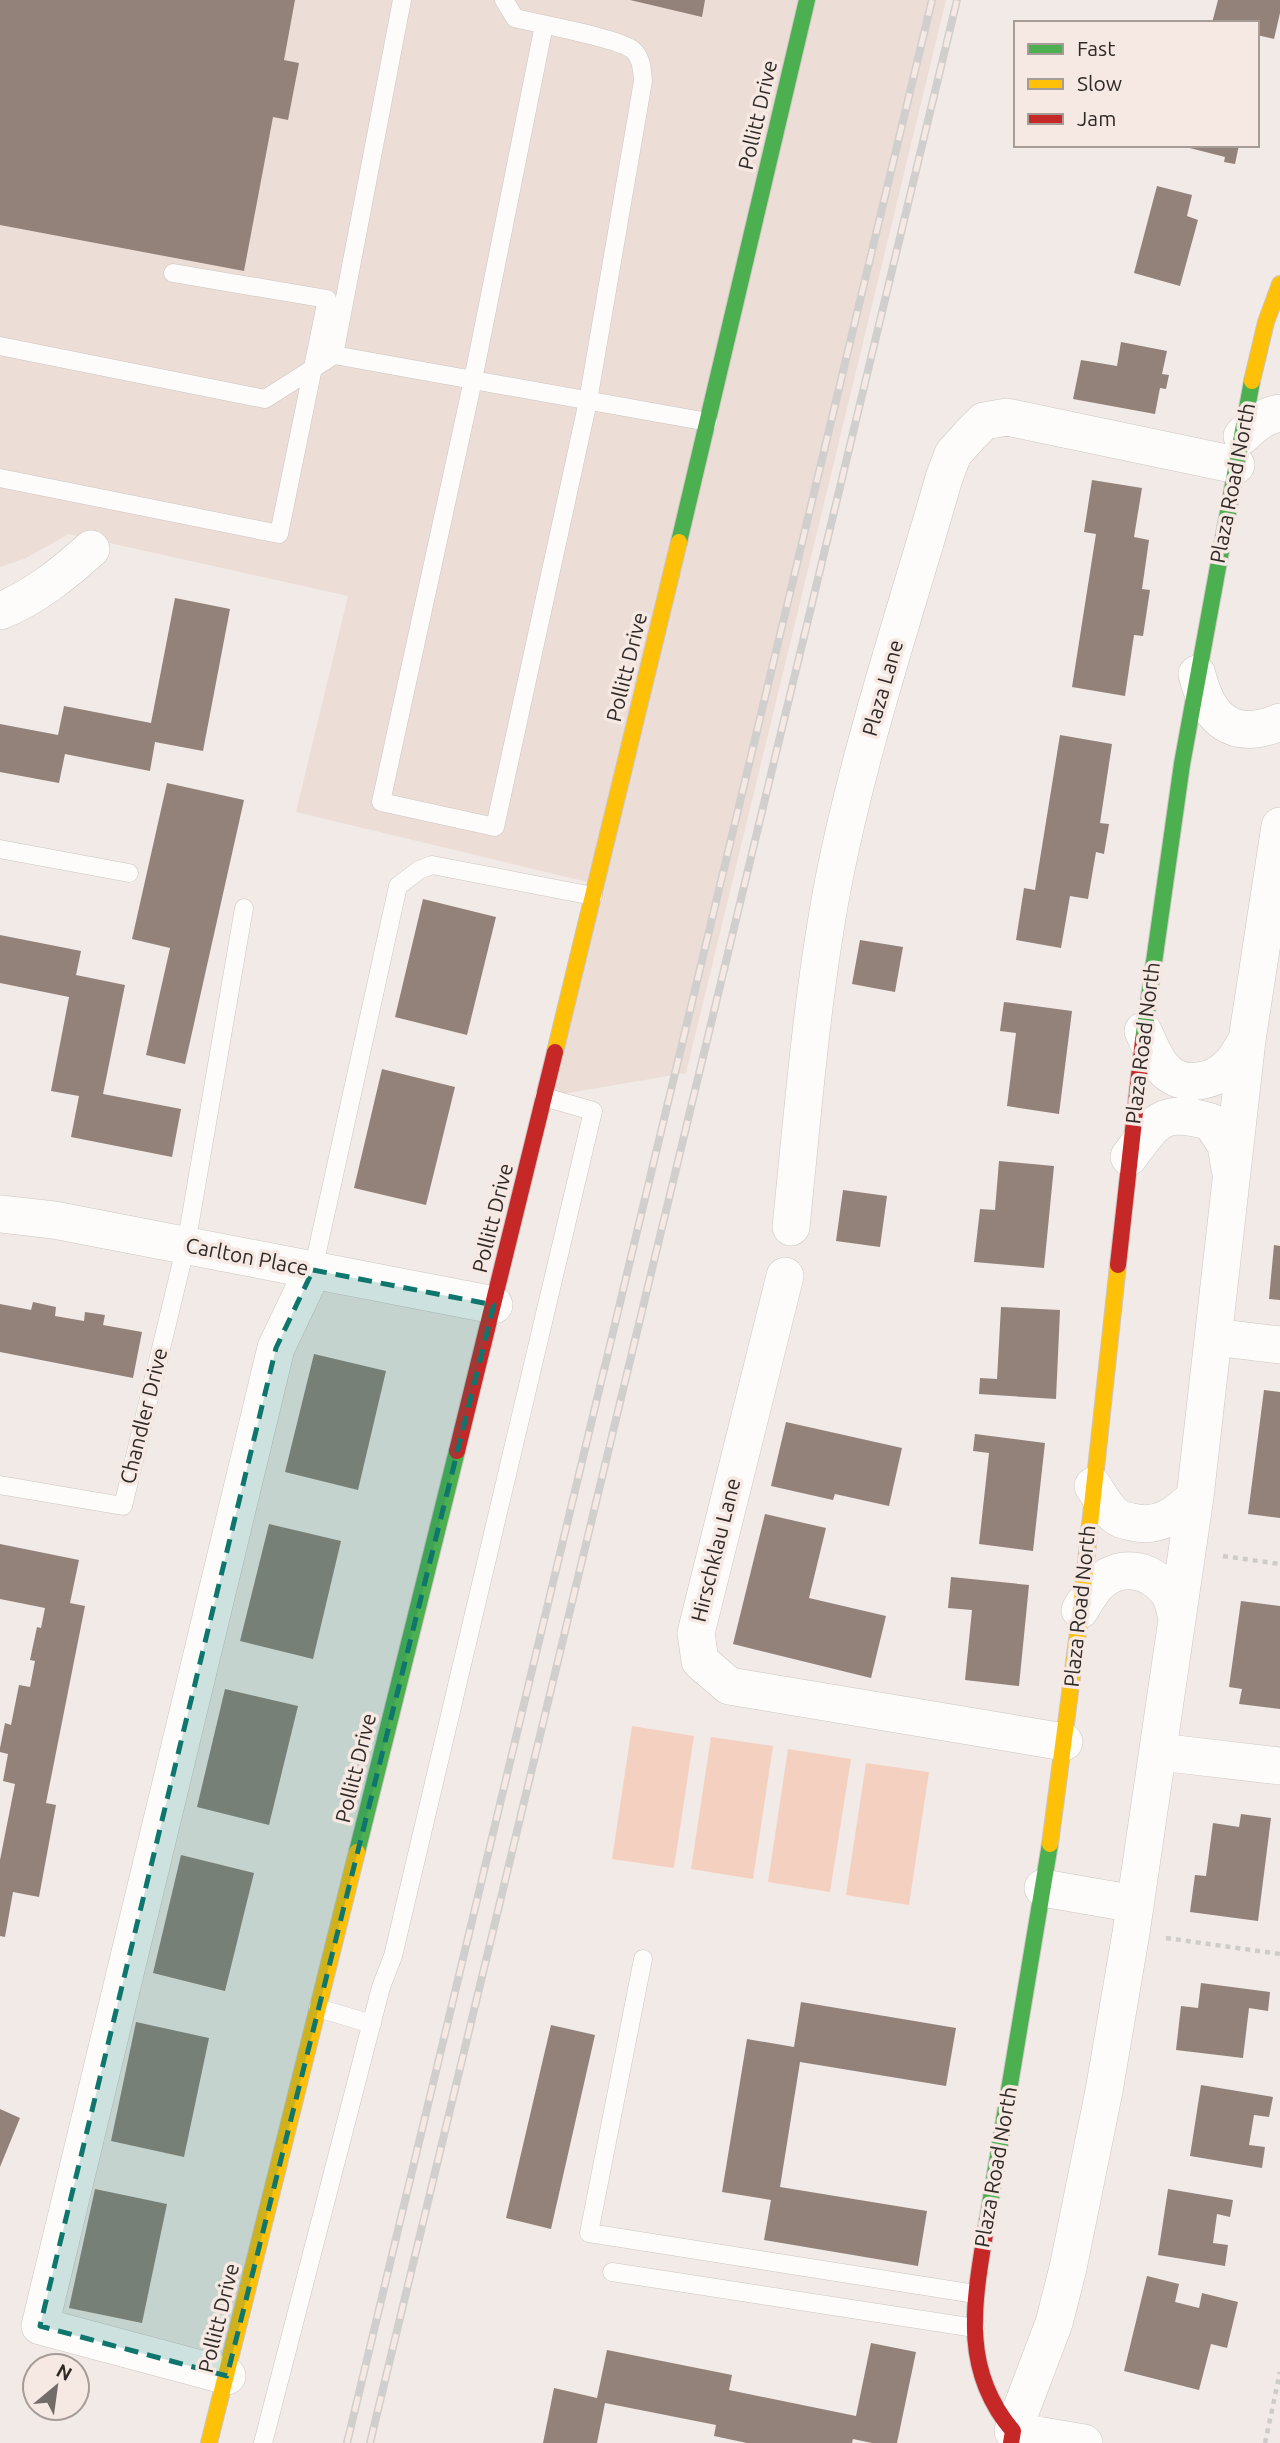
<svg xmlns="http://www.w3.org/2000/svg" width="1280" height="2443" font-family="Ubuntu,sans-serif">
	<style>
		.built { fill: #ecddd6 }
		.green { fill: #f4d0c0 }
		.building { fill: #92827a }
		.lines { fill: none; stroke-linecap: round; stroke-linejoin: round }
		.lane-casing { stroke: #ccc6c3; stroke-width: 19 }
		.street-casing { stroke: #ccc6c3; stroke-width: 38 }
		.fast-casing { stroke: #ccc6c3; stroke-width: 18 }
		.slow-casing { stroke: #ccc6c3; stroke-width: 18 }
		.jam-casing { stroke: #ccc6c3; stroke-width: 18 }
		.path { stroke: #cecccb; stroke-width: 4.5; stroke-dasharray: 5 5; stroke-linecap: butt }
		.lane { stroke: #fdfcfb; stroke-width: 18 }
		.street { stroke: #fdfcfb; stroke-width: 37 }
		.fast { stroke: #4caf50; stroke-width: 16 }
		.slow { stroke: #ffc107; stroke-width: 16 }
		.jam { stroke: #c62828; stroke-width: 16 }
		.rail-casing { stroke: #d1cfce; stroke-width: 8 }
		.rail { stroke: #f6e8e2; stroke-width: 5; stroke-dasharray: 16; stroke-linecap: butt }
		.marked { fill: #0f766e; fill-opacity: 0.2; stroke: #0f766e; stroke-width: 5; stroke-dasharray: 14 9; stroke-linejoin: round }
		.labels { text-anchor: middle; stroke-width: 7; stroke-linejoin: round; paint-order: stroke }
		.street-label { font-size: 21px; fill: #2f2a27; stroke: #f6e8e2 }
	</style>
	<rect width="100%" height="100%" fill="#f2eae7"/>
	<path class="built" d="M 0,0 L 946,0 L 686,1073 L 544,1097 L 596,884 L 296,812 L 348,596 L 69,534 L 24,559 L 0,567 Z"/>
	<path class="green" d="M 632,1726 L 694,1736 L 674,1868 L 612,1859 Z
		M 711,1737 L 773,1746 L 753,1879 L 691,1869 Z
		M 788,1749 L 851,1759 L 830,1892 L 768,1882 Z
		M 866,1763 L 929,1772 L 909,1905 L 846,1895 Z"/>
	<path class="building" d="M 0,0 L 295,0 L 284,60 L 299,63 L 288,120 L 273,117 L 244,271 L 0,225 Z
		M 630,0 L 705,0 L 702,17 Z
		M 1218,0 L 1280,0 L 1280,13 L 1274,39 L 1257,35 L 1257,23 L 1212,23 Z
		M 1178,145 L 1239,145 L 1235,164 L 1224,162 L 1225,157 Z
		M 1157,186 L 1192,195 L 1187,216 L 1198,220 L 1180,286 L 1134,273 Z
		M 1121,342 L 1167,351 L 1162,374 L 1169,375 L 1166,389 L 1160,388 L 1155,414 L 1073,399 L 1081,360 L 1117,366 Z
		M 1092,480 L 1142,488 L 1134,537 L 1149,540 L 1142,589 L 1150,590 L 1143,636 L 1134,635 L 1125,696 L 1072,687 L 1096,534 L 1084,532 Z
		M 175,598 L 230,609 L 203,751 L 155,742 L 150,771 L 65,754 L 59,783 L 0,772 L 0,724 L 58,735 L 64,706 L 151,723 Z
		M 1060,735 L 1112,744 L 1100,823 L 1109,824 L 1104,854 L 1096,852 L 1088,899 L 1070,896 L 1061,948 L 1016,940 L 1024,888 L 1035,890 Z
		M 167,783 L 244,800 L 185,1064 L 146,1055 L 170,948 L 132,939 Z
		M 423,899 L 496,917 L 467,1035 L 395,1017 Z
		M 0,935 L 81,951 L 76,975 L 125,985 L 103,1094 L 181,1109 L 172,1157 L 71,1137 L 79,1096 L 51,1091 L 69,997 L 0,983 Z
		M 860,940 L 903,947 L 895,992 L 852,984 Z
		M 1004,1002 L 1072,1011 L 1059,1114 L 1007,1106 L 1016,1033 L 1000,1031 Z
		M 382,1069 L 455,1087 L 426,1205 L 354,1188 Z
		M 999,1161 L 1054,1166 L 1044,1268 L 974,1262 L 980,1209 L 995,1210 Z
		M 843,1190 L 887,1196 L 880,1247 L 836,1241 Z
		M 1274,1245 L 1280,1246 L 1280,1300 L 1269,1299 Z
		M 33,1302 L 56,1307 L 55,1316 L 84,1321 L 85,1312 L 105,1315 L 103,1325 L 142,1332 L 133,1378 L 0,1352 L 0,1304 L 31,1310 Z
		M 1001,1307 L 1060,1310 L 1056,1399 L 979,1394 L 980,1378 L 997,1379 Z
		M 314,1354 L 386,1371 L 358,1490 L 285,1472 Z
		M 1264,1390 L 1280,1392 L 1280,1518 L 1248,1514 Z
		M 786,1422 L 902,1448 L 889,1506 L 835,1494 L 833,1500 L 771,1486 Z
		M 975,1434 L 1045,1443 L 1033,1551 L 979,1544 L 989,1453 L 973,1451 Z
		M 765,1514 L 826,1528 L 809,1598 L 886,1616 L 871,1678 L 733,1644 Z
		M 269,1524 L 341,1541 L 313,1659 L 240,1641 Z
		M 0,1544 L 79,1560 L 70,1603 L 85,1606 L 46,1803 L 56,1805 L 39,1897 L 13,1892 L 5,1937 L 0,1936 L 0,1860 L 15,1784 L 3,1781 L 8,1754 L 0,1752 L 0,1748 L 5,1723 L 11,1725 L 19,1685 L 30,1687 L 35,1661 L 30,1660 L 37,1627 L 41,1628 L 45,1608 L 0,1599 Z
		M 951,1577 L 1029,1585 L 1019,1686 L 965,1680 L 972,1610 L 948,1608 Z
		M 1241,1601 L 1280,1606 L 1280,1709 L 1239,1704 L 1242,1689 L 1229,1687 Z
		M 225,1689 L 298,1706 L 269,1825 L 197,1807 Z
		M 1241,1814 L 1271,1818 L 1258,1921 L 1190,1912 L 1195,1875 L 1206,1876 L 1213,1823 L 1239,1827 Z
		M 181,1855 L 254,1873 L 225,1991 L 153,1973 Z
		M 1201,1983 L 1270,1992 L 1268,2011 L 1249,2008 L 1243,2058 L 1176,2050 L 1181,2006 L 1198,2008 Z
		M 801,2002 L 956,2028 L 946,2086 L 800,2062 L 780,2187 L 927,2211 L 918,2266 L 764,2240 L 771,2200 L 722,2192 L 747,2039 L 794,2047 Z
		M 136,2022 L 209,2038 L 184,2157 L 111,2141 Z
		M 551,2025 L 595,2035 L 551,2229 L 506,2218 Z
		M 1201,2085 L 1273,2097 L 1269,2117 L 1254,2115 L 1249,2145 L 1265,2147 L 1262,2168 L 1190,2156 Z
		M 0,2109 L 20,2118 L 0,2167 Z
		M 95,2189 L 167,2204 L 142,2323 L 69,2308 Z
		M 1168,2189 L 1233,2200 L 1230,2217 L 1217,2214 L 1213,2243 L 1228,2245 L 1225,2266 L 1158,2255 Z
		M 1147,2276 L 1179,2284 L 1175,2302 L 1199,2308 L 1202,2293 L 1238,2302 L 1227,2348 L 1211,2344 L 1199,2390 L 1124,2371 Z
		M 871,2343 L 916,2352 L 897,2443 L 872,2443 L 853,2439 L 852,2443 L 747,2443 L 714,2436 L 716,2425 L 605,2403 L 597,2443 L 543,2443 L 554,2388 L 597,2398 L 607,2350 L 732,2375 L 729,2390 L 856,2416 Z"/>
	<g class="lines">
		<defs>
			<path id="lane" d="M 504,0 L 515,18 C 538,24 619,38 633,50 C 642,58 642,71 643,81 L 588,401 L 495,827 L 381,802 L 473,380 L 544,25
				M 0,346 L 265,399 L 334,355 L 708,422
				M 334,355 L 402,0
				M 0,478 L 279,534 L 327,299 L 173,273
				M 0,849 L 129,873
				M 313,1270 L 398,886 L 419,870 L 432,865 L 593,896
				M 0,1485 L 123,1506 L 186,1245 L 244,908
				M 643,1959 L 589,2233 L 975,2294
				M 318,2008 L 372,2024
				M 612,2272 L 975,2328
				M 263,2443 L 381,1987 L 393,1956 L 593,1111 L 544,1097"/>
			<path id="street" d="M 1242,436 C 1254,424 1264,416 1280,413
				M 0,611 C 35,597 63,574 91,549
				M 1197,674 C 1208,720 1233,742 1280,722
				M 1143,1031 C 1150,1045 1155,1062 1168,1073 C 1185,1087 1213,1082 1228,1067 C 1236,1060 1241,1049 1247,1040
				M 1129,1157 C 1157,1119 1162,1108 1211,1122 L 1226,1145 L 1230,1169
				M 0,1214 L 54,1220 L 494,1305
				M 791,1227 C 803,1111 812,993 834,879 C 861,743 906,611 944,478 L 953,454 L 970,435 L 984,421 L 1007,417 L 1236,465
				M 785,1276 L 696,1633 L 700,1661 L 729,1686 L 1064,1742
				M 1214,1337 L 1280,1345
				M 1093,1486 C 1100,1497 1106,1509 1117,1517 C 1121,1520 1127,1521 1132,1522 C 1159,1529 1177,1514 1195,1497
				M 1080,1610 C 1085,1602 1090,1593 1096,1586 C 1117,1563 1150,1567 1168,1592 C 1173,1599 1175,1610 1177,1618
				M 1159,1752 L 1280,1766
				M 1043,1888 L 1135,1904
				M 227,2376 L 40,2326 L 276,1348 L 313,1270
				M 1084,2443 L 1013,2431 L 1054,2323 L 1068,2268 L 1104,2091 L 1131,1933 L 1195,1497 L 1247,1040 L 1280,826"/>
			<path id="fast" d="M 679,542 L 807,0
				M 1143,1040 L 1182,764 L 1252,381
				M 357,1852 L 457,1451
				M 986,2228 L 1050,1844"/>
			<path id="slow" d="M 1252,381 L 1266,322 L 1280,284
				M 555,1052 L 679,542
				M 1050,1844 L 1080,1617 L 1118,1265
				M 209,2443 L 357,1852"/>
			<path id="jam" d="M 1118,1265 L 1143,1040
				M 457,1451 L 555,1052
				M 986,2228 C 974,2302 960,2369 1013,2431 L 1011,2443"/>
		</defs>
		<use href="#lane" class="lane-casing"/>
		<use href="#street" class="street-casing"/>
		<use href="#fast" class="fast-casing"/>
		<use href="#slow" class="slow-casing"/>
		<use href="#jam" class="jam-casing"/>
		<path class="path" d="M 1223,1556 L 1280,1564
			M 1166,1938 L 1280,1954
			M 1265,2443 L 1280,2372"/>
		<use href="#lane" class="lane"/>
		<use href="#street" class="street"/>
		<use href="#fast" class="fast"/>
		<use href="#slow" class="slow"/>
		<use href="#jam" class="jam"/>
		<defs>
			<path id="rail" d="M 347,2443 L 932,0
				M 370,2443 L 957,0"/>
		</defs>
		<use href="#rail" class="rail-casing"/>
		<use href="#rail" class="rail"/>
	</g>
	<path class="marked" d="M 313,1270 L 494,1305 L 227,2376 L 40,2326 L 276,1348 Z"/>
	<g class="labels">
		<g class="street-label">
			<text transform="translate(758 115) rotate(-77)" y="7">Pollitt Drive</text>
			<text transform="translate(1233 483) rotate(-79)" y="7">Plaza Road North</text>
			<text transform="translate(627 667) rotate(-76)" y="7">Pollitt Drive</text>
			<text transform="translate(883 688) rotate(-74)" y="7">Plaza Lane</text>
			<text transform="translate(1143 1043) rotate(-83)" y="7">Plaza Road North</text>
			<text transform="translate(493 1218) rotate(-76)" y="7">Pollitt Drive</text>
			<text transform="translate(247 1257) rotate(11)" y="7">Carlton Place</text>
			<text transform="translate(144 1416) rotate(-76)" y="7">Chandler Drive</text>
			<text transform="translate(716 1550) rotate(-76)" y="7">Hirschklau Lane</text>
			<text transform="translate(1080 1606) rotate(-84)" y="7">Plaza Road North</text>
			<text transform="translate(356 1768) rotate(-76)" y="7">Pollitt Drive</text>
			<text transform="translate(996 2167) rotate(-80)" y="7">Plaza Road North</text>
			<text transform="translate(219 2318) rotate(-76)" y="7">Pollitt Drive</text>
		</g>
	</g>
	<rect x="1014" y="21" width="245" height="126" fill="#f6e8e2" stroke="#a69c97" stroke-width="2"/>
	<rect x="1028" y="44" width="35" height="10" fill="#4caf50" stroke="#a69c97" stroke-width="2"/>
	<text x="1077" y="56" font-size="21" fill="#2f2a27">Fast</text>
	<rect x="1028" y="79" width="35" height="10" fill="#ffc107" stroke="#a69c97" stroke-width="2"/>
	<text x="1077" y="91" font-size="21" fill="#2f2a27">Slow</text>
	<rect x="1028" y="114" width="35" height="10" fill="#c62828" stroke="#a69c97" stroke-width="2"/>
	<text x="1077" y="126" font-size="21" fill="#2f2a27">Jam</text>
	<g transform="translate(56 2387) rotate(29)"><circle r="33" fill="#f6e8e2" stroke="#a69c97" stroke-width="2"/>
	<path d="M0-5L12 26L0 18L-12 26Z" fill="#736d6a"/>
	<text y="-10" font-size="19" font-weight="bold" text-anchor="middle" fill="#2f2a27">N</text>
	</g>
</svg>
